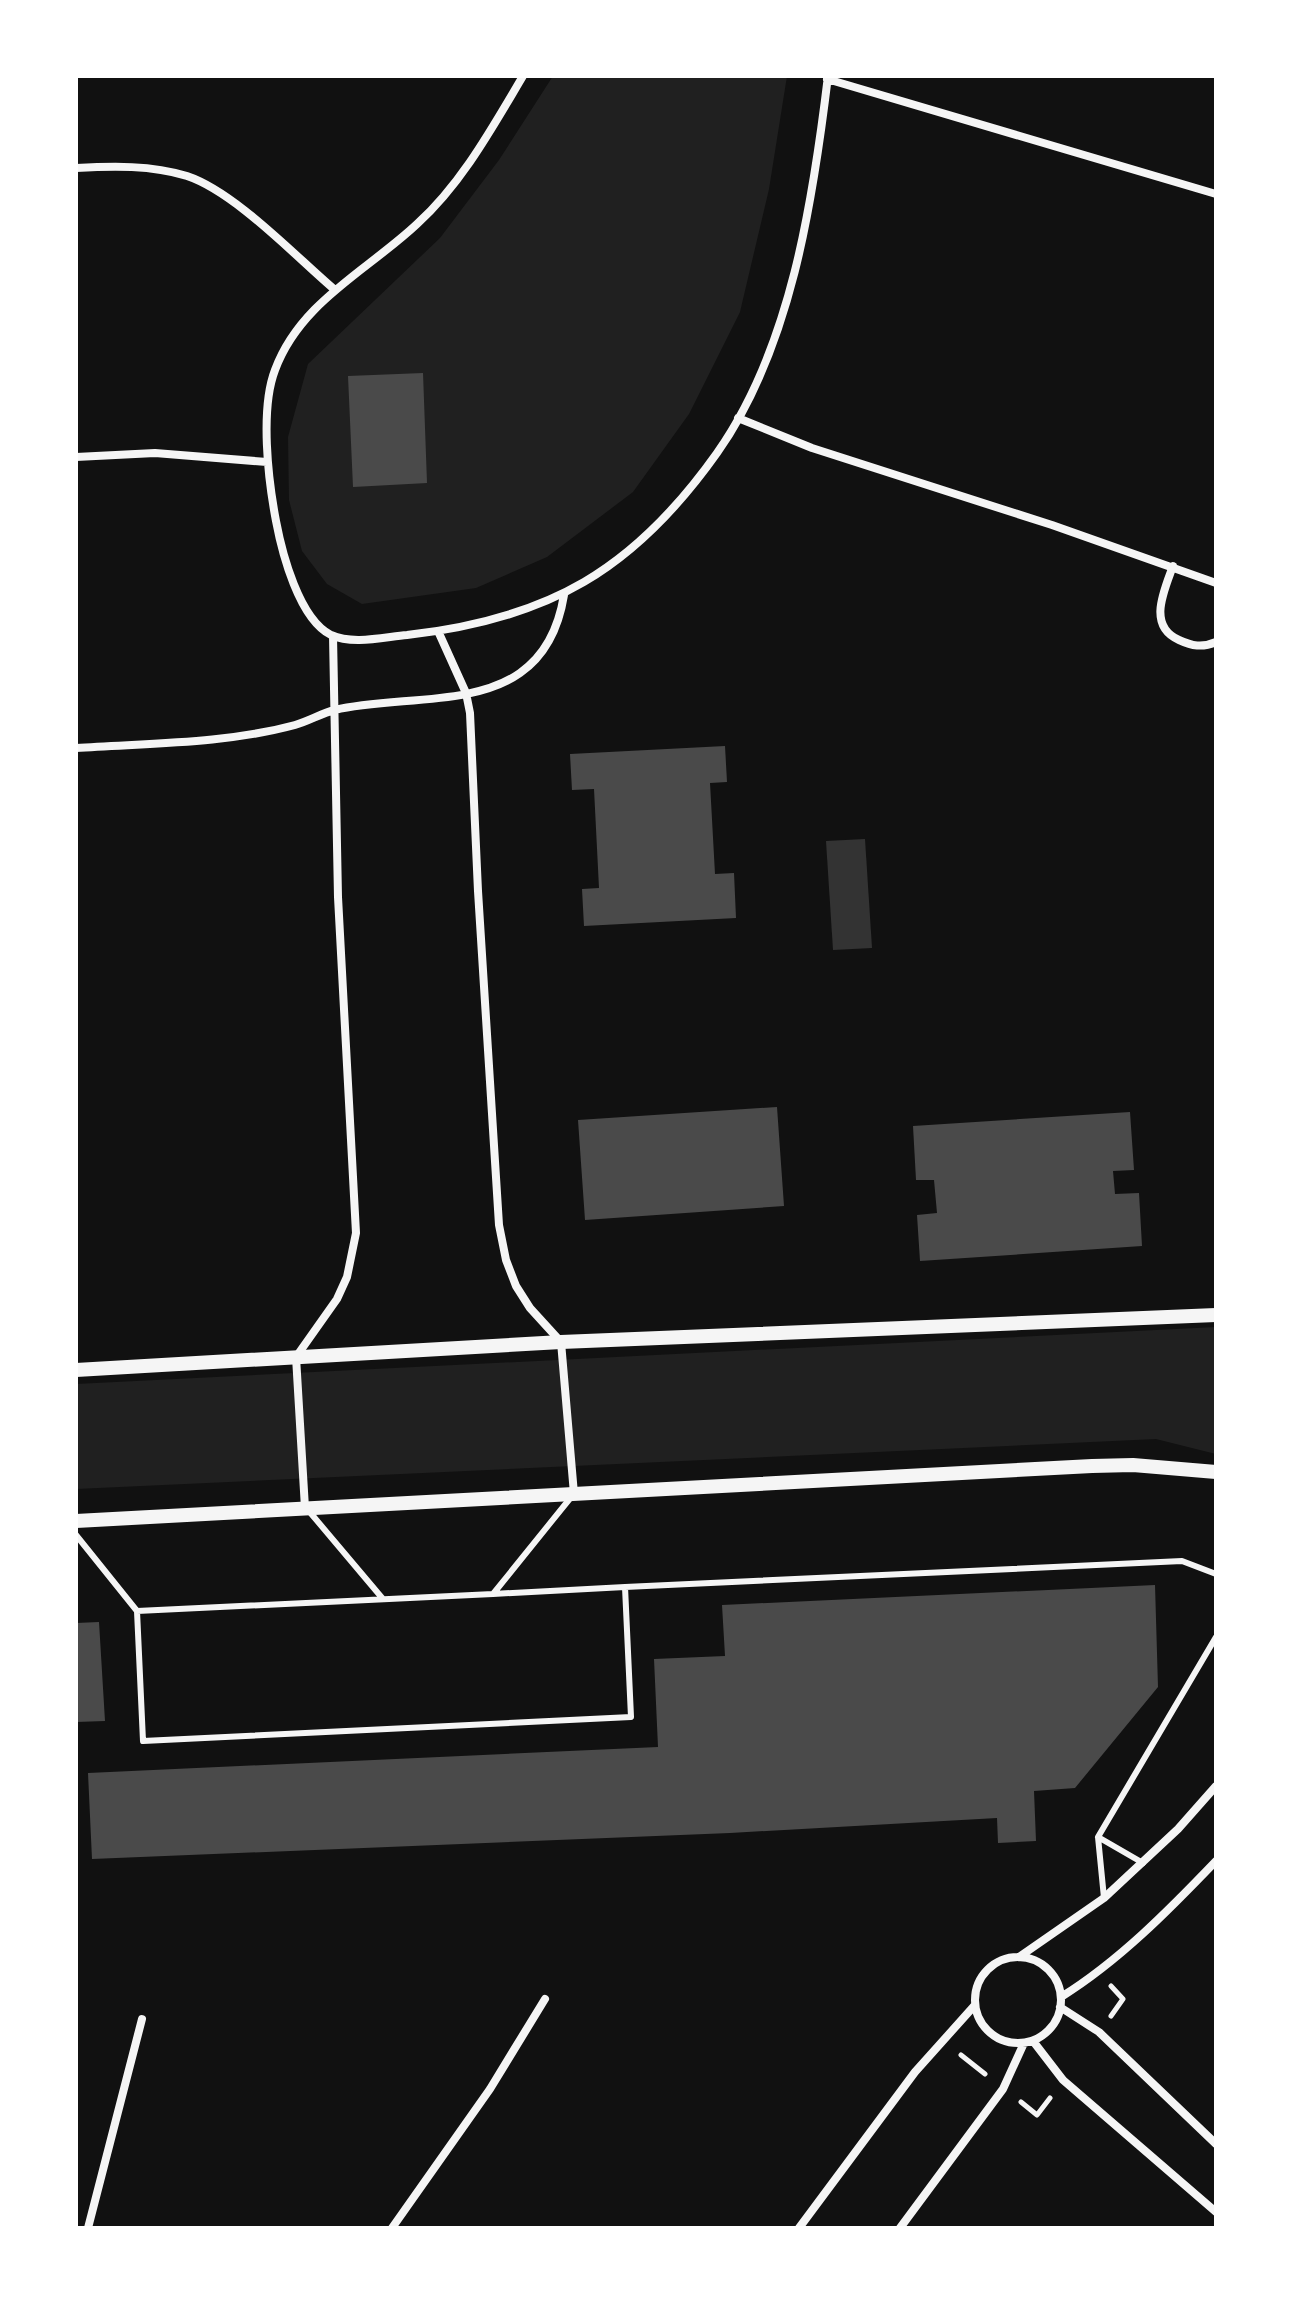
<svg xmlns="http://www.w3.org/2000/svg" width="1292" height="2304" font-family="'Noto Serif',serif">
	<style>
		.green { fill: #202020 }
		.water { fill: #333 }
		.building { fill: #4a4a4a }
		.lines { fill: none; stroke-linecap: round; stroke-linejoin: round }
		.path { stroke: #f5f5f5; stroke-width: 5 }
		.service { stroke: #f5f5f5; stroke-width: 6 }
		.minor { stroke: #f5f5f5; stroke-width: 8 }
		.tertiary { stroke: #f5f5f5; stroke-width: 14 }
	</style>
	<rect width="100%" height="100%" fill="#111"/>
	<path class="green" d="M 553,76 L 787,76 L 769,189 L 740,312 L 689,414 L 633,492 L 547,557 L 476,588 L 362,604 L 327,584 L 302,551 L 289,500 L 288,437 L 308,364 L 440,238 L 499,160 Z
		M 1216,1327 L 1216,1454 L 1156,1439 L 76,1489 L 76,1384 Z"/>
	<path class="water" d="M 865,839 L 872,948 L 833,950 L 826,841 Z"/>
	<path class="building" d="M 423,373 L 427,483 L 353,487 L 348,376 Z
		M 725,746 L 727,782 L 710,783 L 715,874 L 734,873 L 736,918 L 584,926 L 582,889 L 599,888 L 594,789 L 572,790 L 570,754 Z
		M 777,1107 L 784,1206 L 585,1220 L 578,1120 Z
		M 1130,1112 L 1134,1170 L 1113,1171 L 1115,1194 L 1139,1193 L 1142,1246 L 920,1261 L 917,1215 L 937,1213 L 934,1180 L 916,1180 L 913,1126 Z
		M 1155,1585 L 1158,1687 L 1075,1788 L 1034,1791 L 1036,1841 L 998,1843 L 997,1818 L 730,1833 L 92,1859 L 88,1773 L 658,1747 L 654,1659 L 725,1656 L 722,1605 Z
		M 99,1622 L 105,1721 L 76,1722 L 76,1623 Z"/>
	<g class="lines">
		<path class="path" d="M 1111,2016 L 1123,1999 L 1111,1986
			M 961,2055 L 985,2074
			M 1021,2102 L 1037,2115 L 1050,2098"/>
		<path class="service" d="M 308,1510 L 383,1599
			M 76,1535 L 137,1611
			M 625,1587 L 1182,1561 L 1216,1574
			M 493,1594 L 625,1587 L 631,1717 L 143,1741 L 137,1611 L 493,1594 L 572,1496
			M 1098,1837 L 1143,1863
			M 1104,1898 L 1098,1837 L 1216,1637"/>
		<path class="minor" d="M 523,76 C 492,128 462,183 417,224 C 367,271 300,302 275,370 C 260,409 268,479 276,521 C 282,553 299,619 331,635 C 353,645 384,637 407,635 C 549,619 634,570 717,453 C 791,348 813,201 828,76
			M 827,79 L 1216,194
			M 76,168 C 113,166 151,165 187,176 C 235,192 295,256 335,290
			M 738,418 L 812,448 L 1052,525 L 1216,583
			M 76,457 L 155,453 L 267,462
			M 1173,566 C 1164,591 1147,626 1179,640 C 1192,646 1202,648 1216,642
			M 438,631 L 466,693 L 470,713 L 478,891 L 499,1225 L 506,1260 L 516,1286 L 530,1308 L 561,1342 L 574,1494
			M 76,748 C 148,743 225,744 295,725 C 309,721 322,713 335,710 C 392,696 472,707 520,673 C 547,654 559,626 564,595
			M 305,1508 L 296,1357 L 337,1299 L 347,1277 L 356,1233 L 338,897 L 333,636
			M 1019,1957 L 1104,1898 L 1178,1829 L 1216,1786
			M975 2000a43 43 0 1 1 86 0a43 43 0 1 1-86 0Z
			M 1061,1997 C 1119,1961 1169,1910 1216,1861
			M 1060,2007 L 1099,2032 L 1216,2144
			M 1033,2041 L 1063,2080 L 1216,2212
			M 88,2228 L 142,2019
			M 392,2228 L 490,2089 L 545,1999
			M 799,2228 L 915,2072 L 975,2005
			M 900,2228 L 1003,2089 L 1024,2043"/>
		<path class="tertiary" d="M 76,1370 L 561,1342 L 1216,1315
			M 76,1521 L 1092,1466 L 1133,1465 L 1216,1472"/>
	</g>
	<rect width="1292" height="2304" fill="none" stroke="#ffffff" stroke-width="156"/>
</svg>
